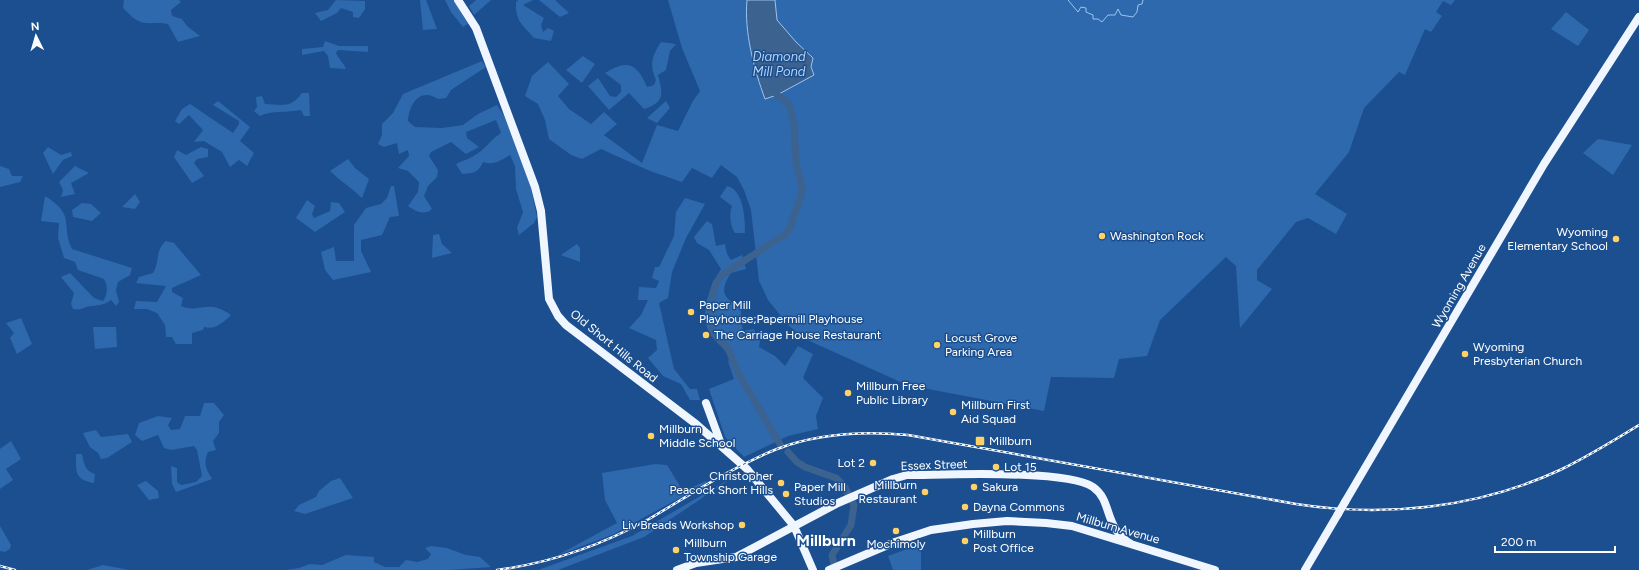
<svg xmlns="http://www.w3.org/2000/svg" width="1639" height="570" font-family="Figtree,sans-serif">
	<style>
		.green { fill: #2e69ad }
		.water { fill: #3c6290; stroke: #9cc4f0 }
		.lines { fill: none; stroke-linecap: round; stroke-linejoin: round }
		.stream { stroke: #9cc4f0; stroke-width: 1 }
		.river { stroke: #3c6290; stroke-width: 7 }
		.major { stroke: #f0f6ff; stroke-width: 8 }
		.rail-casing { stroke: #fff; stroke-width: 2.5 }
		.rail { stroke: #1b4f8f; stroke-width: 1; stroke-dasharray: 3; stroke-linecap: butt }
		.major-bridge { stroke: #f0f6ff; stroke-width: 8 }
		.poi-dot { fill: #ffd166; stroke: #1b4f8f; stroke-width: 1.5 }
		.labels { text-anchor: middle; stroke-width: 3; stroke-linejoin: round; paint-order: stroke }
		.poi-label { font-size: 12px; fill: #fff; stroke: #1b4f8f; text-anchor: start }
		.street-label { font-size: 12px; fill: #fff; stroke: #1b4f8f }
		.water-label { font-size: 13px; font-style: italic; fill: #b5d3f5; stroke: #1b4f8f }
		.district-label { font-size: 16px; font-weight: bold; fill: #fff; stroke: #1b4f8f }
	</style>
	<rect width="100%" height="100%" fill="#1b4f8f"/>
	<path class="green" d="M 124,0 L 179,0 L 181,2 L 171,10 L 172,16 L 182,19 L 187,26 L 200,36 L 178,42 L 168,24 C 159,22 154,24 145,23 C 136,22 129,14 123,8 Z
		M 336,0 L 365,1 L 365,9 L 359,18 L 353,17 L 353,12 L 341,8 L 337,13 L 321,21 L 315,13 L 328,10 Z
		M 420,0 L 426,0 L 437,29 L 423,30 Z
		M 445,0 L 454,0 L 468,24 L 463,27 L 451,12 Z
		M 476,0 L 491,0 L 474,15 L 469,6 Z
		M 518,0 L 533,0 L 523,5 L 544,18 L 541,25 L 543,32 L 548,28 L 554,31 L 551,41 L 534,38 C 522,24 515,21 516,2 Z
		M 539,0 L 555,0 L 569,13 L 560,17 Z
		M 668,0 L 747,0 L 746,11 L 777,95 C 791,87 809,74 813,58 L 796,43 L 777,20 L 775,0 L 1455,0 L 1451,5 L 1443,1 L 1436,12 L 1442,16 L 1431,32 L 1425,29 L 1405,75 L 1399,72 L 1364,108 L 1349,152 L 1315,194 L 1347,214 L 1336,234 L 1308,218 L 1296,222 L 1257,270 L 1257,280 L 1272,289 L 1240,328 L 1236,266 L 1226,257 L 1160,320 L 1147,356 L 1119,359 L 1114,378 L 1051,377 L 1044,411 L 907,385 L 803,338 L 789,326 L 768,300 L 759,281 L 751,210 L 744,190 L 737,177 L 721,165 L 712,178 L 692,168 L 682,182 L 650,171 L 601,149 L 582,159 L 571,155 L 549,139 L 545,120 L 538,104 L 525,96 L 532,76 L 548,62 L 569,84 L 558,96 L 569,109 L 591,124 L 604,112 L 617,124 L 604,135 L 642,163 L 657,125 L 678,131 L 693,101 L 700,91 L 682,48 Z
		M 1566,12 L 1589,30 L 1578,46 L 1551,29 Z
		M 325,41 L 339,46 L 368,46 L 368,52 L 338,50 L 336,53 C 339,60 344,63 346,69 L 330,68 L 328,56 L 324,51 L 302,55 L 302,49 L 323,47 Z
		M 661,42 L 676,44 L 670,51 L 666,70 L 658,75 C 663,94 665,102 644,109 L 629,93 L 609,110 L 588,86 L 598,78 L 610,96 L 616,97 L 621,92 L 621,85 L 605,73 C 627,59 637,63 647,87 L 654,85 L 656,80 C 649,64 652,56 661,42 Z
		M 583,56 L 595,64 L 582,83 L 566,70 Z
		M 482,61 L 486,67 L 451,90 L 446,98 L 438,99 C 420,87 409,104 408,121 L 415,127 L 442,128 L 463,125 L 478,114 L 497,105 L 507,120 L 531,188 L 537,217 L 534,223 L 519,235 L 517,228 L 523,212 L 516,189 L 515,166 L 510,155 C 501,160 494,166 483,162 C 478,173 474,173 462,174 L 456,164 C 465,160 474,157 482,150 C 488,145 493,138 501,133 L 496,120 L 466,132 L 467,138 L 479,147 L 466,154 L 451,142 L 431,152 L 429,156 L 438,170 L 437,177 L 428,186 L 424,196 L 432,209 C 424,216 415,211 408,206 L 418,192 L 419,182 L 408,171 L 398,168 L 409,156 L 408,150 L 399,154 L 397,143 L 384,147 L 378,144 L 382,135 L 382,124 L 393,113 L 403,94 Z
		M 302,93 L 309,93 L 310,116 L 304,116 L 301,110 C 288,113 271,110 260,116 L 254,111 L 257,107 L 256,97 L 262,96 L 265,104 C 284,105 291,108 302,93 Z
		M 218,101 L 250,127 L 240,141 L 254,153 L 247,166 L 239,160 L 230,167 L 222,152 L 204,141 L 194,142 L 203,130 L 189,115 L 179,124 L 175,121 L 182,109 L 190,104 L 233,133 L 239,124 L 239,121 L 213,105 Z
		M 666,101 L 670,108 L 657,123 L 647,118 Z
		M 1598,139 L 1632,145 L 1613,175 L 1583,153 Z
		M 48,147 L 61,155 L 71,152 L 72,156 L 63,160 L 53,174 L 43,153 Z
		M 201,147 L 208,149 L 208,157 L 197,159 L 194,163 L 204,176 L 192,183 L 174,157 L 177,150 L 186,155 Z
		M 348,159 L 355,168 L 369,179 L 362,198 C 352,188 340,181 330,171 Z
		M 0,166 L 9,169 L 12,176 L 23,176 L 20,182 L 0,187 Z
		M 75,166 L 89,173 L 71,183 L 75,194 L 61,197 L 63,190 L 59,182 Z
		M 391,186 L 394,186 L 399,216 L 390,217 L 382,235 L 361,240 L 361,251 L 371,272 L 333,280 L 325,270 L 321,252 L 334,247 L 336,261 L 354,261 L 354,225 L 366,208 L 381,204 L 387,198 Z
		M 727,186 C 744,190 745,218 745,233 L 735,233 C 730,226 729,214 732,206 L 720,197 Z
		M 135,194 L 140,202 L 135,209 L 122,207 Z
		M 45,196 C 77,216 60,224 72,249 L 132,268 L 130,275 L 118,282 L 116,290 L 119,302 L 116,306 L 111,300 C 104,305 100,305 92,306 C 84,306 83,311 73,309 L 71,304 L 74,293 L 61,277 L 70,273 L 94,298 L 103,301 C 108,294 108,286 104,279 L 78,270 L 75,262 L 64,258 L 58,238 L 59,223 L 41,221 Z
		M 685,198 L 705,204 L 686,238 L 672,272 L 668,298 L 659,303 L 674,369 L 690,389 L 697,389 L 700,400 L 690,400 L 681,384 L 663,376 L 648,358 L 657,350 L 656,340 L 629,328 L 641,315 L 648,300 L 638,300 L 639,287 L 656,288 L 659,281 L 652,278 L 655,267 L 659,267 L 674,236 L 676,212 Z
		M 307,200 L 315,206 L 312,214 L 314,218 L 330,211 L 331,202 L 339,203 L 345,212 L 315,232 L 296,218 Z
		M 82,203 L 91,204 L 101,213 L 92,221 L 73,217 L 72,210 Z
		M 707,221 L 712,224 L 716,246 L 725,244 L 727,254 L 731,260 L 742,255 L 746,269 L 731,273 C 719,291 723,298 741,308 L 741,321 L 743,331 L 754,329 L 760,341 L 759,347 L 775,356 L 785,366 L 798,346 L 813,354 L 803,378 L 823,398 L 816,416 L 818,429 L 788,436 L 744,457 L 725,437 L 709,389 L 734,379 L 728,361 L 731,360 C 727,351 720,346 714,339 C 696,319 709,288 721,269 L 709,250 L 697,243 L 694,237 Z
		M 439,234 L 442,244 L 452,253 L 432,258 L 433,235 Z
		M 166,241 L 174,243 L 201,275 L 172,288 L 172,292 L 183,298 L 181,306 C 201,314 207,298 231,315 C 223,323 215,330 204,327 L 203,330 L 192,333 L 192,344 L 176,344 L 172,337 L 166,337 L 165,325 L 157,313 L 147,309 L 134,309 L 136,301 L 157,302 L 166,286 L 136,283 L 139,277 L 153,273 C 160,262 155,250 166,241 Z
		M 577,244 L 580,248 L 580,262 L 561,255 Z
		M 21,318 L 32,344 L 17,354 L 10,338 L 14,333 L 6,323 Z
		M 93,327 L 116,327 L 117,347 L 95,349 Z
		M 204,403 L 214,403 L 224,415 L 219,422 L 219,433 L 213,441 L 216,450 L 208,452 C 203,464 206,469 212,479 L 176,492 L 172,484 L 171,466 L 177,468 L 177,482 L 181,485 L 196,482 L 202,476 L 197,450 L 194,446 L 171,450 L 164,448 L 158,435 L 142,441 L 135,435 L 139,423 L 158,416 L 172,418 L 168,425 L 171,430 L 180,429 L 185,416 L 200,416 Z
		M 96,430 L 101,437 L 128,434 L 132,442 L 107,458 L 101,459 L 98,453 L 90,447 L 83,433 Z
		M 11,441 L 21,459 L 6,469 L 13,480 L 0,489 L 0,449 Z
		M 76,454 L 82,454 C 84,464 85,471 95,474 L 94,483 C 74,480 76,470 76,454 Z
		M 655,464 L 667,465 L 683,491 L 706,481 L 707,483 L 614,534 L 556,556 L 617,523 L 605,500 L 602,473 Z
		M 738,474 L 644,537 L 558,570 L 538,570 L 632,536 Z
		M 340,478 L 353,498 L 305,514 L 294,511 L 299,505 L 316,497 L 319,491 L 331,481 Z
		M 146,481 L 158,491 L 159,498 L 149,500 L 137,485 Z
		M 0,526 L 11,545 L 10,549 L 5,552 L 0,551 Z
		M 921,544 L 921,570 L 893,570 L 888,556 Z
		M 431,546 L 447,548 L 466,555 L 480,557 L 491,567 L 449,570 L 286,570 L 299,568 L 310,564 L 322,565 L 346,555 L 374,557 L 374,562 L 385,567 L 399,567 L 406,560 L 417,562 L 428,559 L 431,554 L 425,548 Z
		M 103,565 L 129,570 L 87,570 Z"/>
	<path class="water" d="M 747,0 L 775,0 L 777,20 L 796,42 L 813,58 L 811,67 L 814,75 L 777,95 L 765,99 C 754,69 744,32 747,0 Z"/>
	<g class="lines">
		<path class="stream" d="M 1068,0 L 1078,12 L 1081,7 L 1086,8 L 1086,12 L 1093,15 L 1093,19 L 1098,19 L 1102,22 L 1108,15 L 1115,15 L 1118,9 L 1121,15 L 1133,17 L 1137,12 L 1138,5 L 1142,4 L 1143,0"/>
		<path class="river" d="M 774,86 L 777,95 L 788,103 L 790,108 L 794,124 L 796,163 L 802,185 L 801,196 L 789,230 L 786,234 L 722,275 L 716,283 L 713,292 L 711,316 L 713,333 L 728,348 L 737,371 L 781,446
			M 788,452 L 797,462 L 805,467 L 836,478 L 844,486 L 854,505 L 851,525 L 832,555 L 835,570"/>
		<path class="major" d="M 458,0 L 476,28 L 535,187 L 541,211 L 549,299 L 558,316 L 566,325 L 696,424 L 747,469 L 794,526 L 813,570
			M 706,403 L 721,444
			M 1345,502 L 1544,164 L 1639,17
			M 677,570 L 696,563 L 736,557 L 838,503 L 893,479 L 907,475 C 944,475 1066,469 1093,487 C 1113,501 1103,527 1131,544
			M 829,570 L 895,542 L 931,530 L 973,524 L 1007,521 L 1046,523 L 1072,526 L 1215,570
			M 1305,570 L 1338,514"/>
		<defs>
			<path id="rail" d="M 0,566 L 15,570
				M 497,570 C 550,563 602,545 649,519 C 690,495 732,467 777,449 C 819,433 864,431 908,435 L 1296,504 C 1384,518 1478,508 1560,470 C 1587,457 1613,441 1639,425"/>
		</defs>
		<use href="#rail" class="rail-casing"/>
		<use href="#rail" class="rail"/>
		<path class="major-bridge" d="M 1338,514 L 1345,502"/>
	</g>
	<g class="poi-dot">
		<circle cx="1102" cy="236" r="4"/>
		<circle cx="1616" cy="239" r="4"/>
		<circle cx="691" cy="312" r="4"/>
		<circle cx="706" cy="335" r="4"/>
		<circle cx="937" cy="345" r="4"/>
		<circle cx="1465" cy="354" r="4"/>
		<circle cx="848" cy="393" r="4"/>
		<circle cx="953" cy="412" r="4"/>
		<circle cx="651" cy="436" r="4"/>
		<rect x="975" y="436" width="10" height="10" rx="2"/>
		<circle cx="873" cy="463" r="4"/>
		<circle cx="996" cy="467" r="4"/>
		<circle cx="781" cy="483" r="4"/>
		<circle cx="974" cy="487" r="4"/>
		<circle cx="925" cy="492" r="4"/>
		<circle cx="786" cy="494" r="4"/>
		<circle cx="965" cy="507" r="4"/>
		<circle cx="742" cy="525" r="4"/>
		<circle cx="896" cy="531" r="4"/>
		<circle cx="965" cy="541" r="4"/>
		<circle cx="676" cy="550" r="4"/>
	</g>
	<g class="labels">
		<g class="poi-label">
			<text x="1608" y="236" text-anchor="end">Wyoming<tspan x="1608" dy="14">Elementary School</tspan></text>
			<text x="1110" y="240">Washington Rock</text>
			<text x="699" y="309">Paper Mill<tspan x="699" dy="14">Playhouse;Papermill Playhouse</tspan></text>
			<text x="714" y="339">The Carriage House Restaurant</text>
			<text x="945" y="342">Locust Grove<tspan x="945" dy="14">Parking Area</tspan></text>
			<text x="1473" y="351">Wyoming<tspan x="1473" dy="14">Presbyterian Church</tspan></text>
			<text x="856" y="390">Millburn Free<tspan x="856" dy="14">Public Library</tspan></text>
			<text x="961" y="409">Millburn First<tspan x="961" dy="14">Aid Squad</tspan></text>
			<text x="659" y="433">Millburn<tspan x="659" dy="14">Middle School</tspan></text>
			<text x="989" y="445">Millburn</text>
			<text x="865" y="467" text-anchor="end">Lot 2</text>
			<text x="1004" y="471">Lot 15</text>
			<text x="773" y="480" text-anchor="end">Christopher<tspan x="773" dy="14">Peacock Short Hills</tspan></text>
			<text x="917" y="489" text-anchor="end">Millburn<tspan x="917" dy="14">Restaurant</tspan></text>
			<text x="794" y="491">Paper Mill<tspan x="794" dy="14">Studios</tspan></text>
			<text x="982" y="491">Sakura</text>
			<text x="973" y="511">Dayna Commons</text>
			<text x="734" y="529" text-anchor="end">Liv Breads Workshop</text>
			<text x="973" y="538">Millburn<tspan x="973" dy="14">Post Office</tspan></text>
			<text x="684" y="547">Millburn<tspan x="684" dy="14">Township Garage</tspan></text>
			<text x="896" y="548" text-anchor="middle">Mochimoly</text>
		</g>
		<g class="street-label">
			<text transform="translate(1459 286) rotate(-60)" y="4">Wyoming Avenue</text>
			<text transform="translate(614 346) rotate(39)" y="4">Old Short Hills Road</text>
			<text transform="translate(934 465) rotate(-2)" y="4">Essex Street</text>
			<text transform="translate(1118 528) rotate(16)" y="4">Millburn Avenue</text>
		</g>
		<g class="water-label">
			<text x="779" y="61">Diamond<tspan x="779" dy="15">Mill Pond</tspan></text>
		</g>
		<g class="district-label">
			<text x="826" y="546">Millburn</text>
		</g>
	</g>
	<g transform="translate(36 36) rotate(355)" stroke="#1b4f8f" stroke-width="3" paint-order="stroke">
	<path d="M0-3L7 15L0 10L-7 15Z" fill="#ffffff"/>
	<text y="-6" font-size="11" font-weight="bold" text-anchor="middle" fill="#ffffff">N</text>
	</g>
	<path d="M1495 546v6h120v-6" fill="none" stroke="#ffffff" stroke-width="2"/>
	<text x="1501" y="546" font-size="12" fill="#ffffff" stroke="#1b4f8f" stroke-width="3" paint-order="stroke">200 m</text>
</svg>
